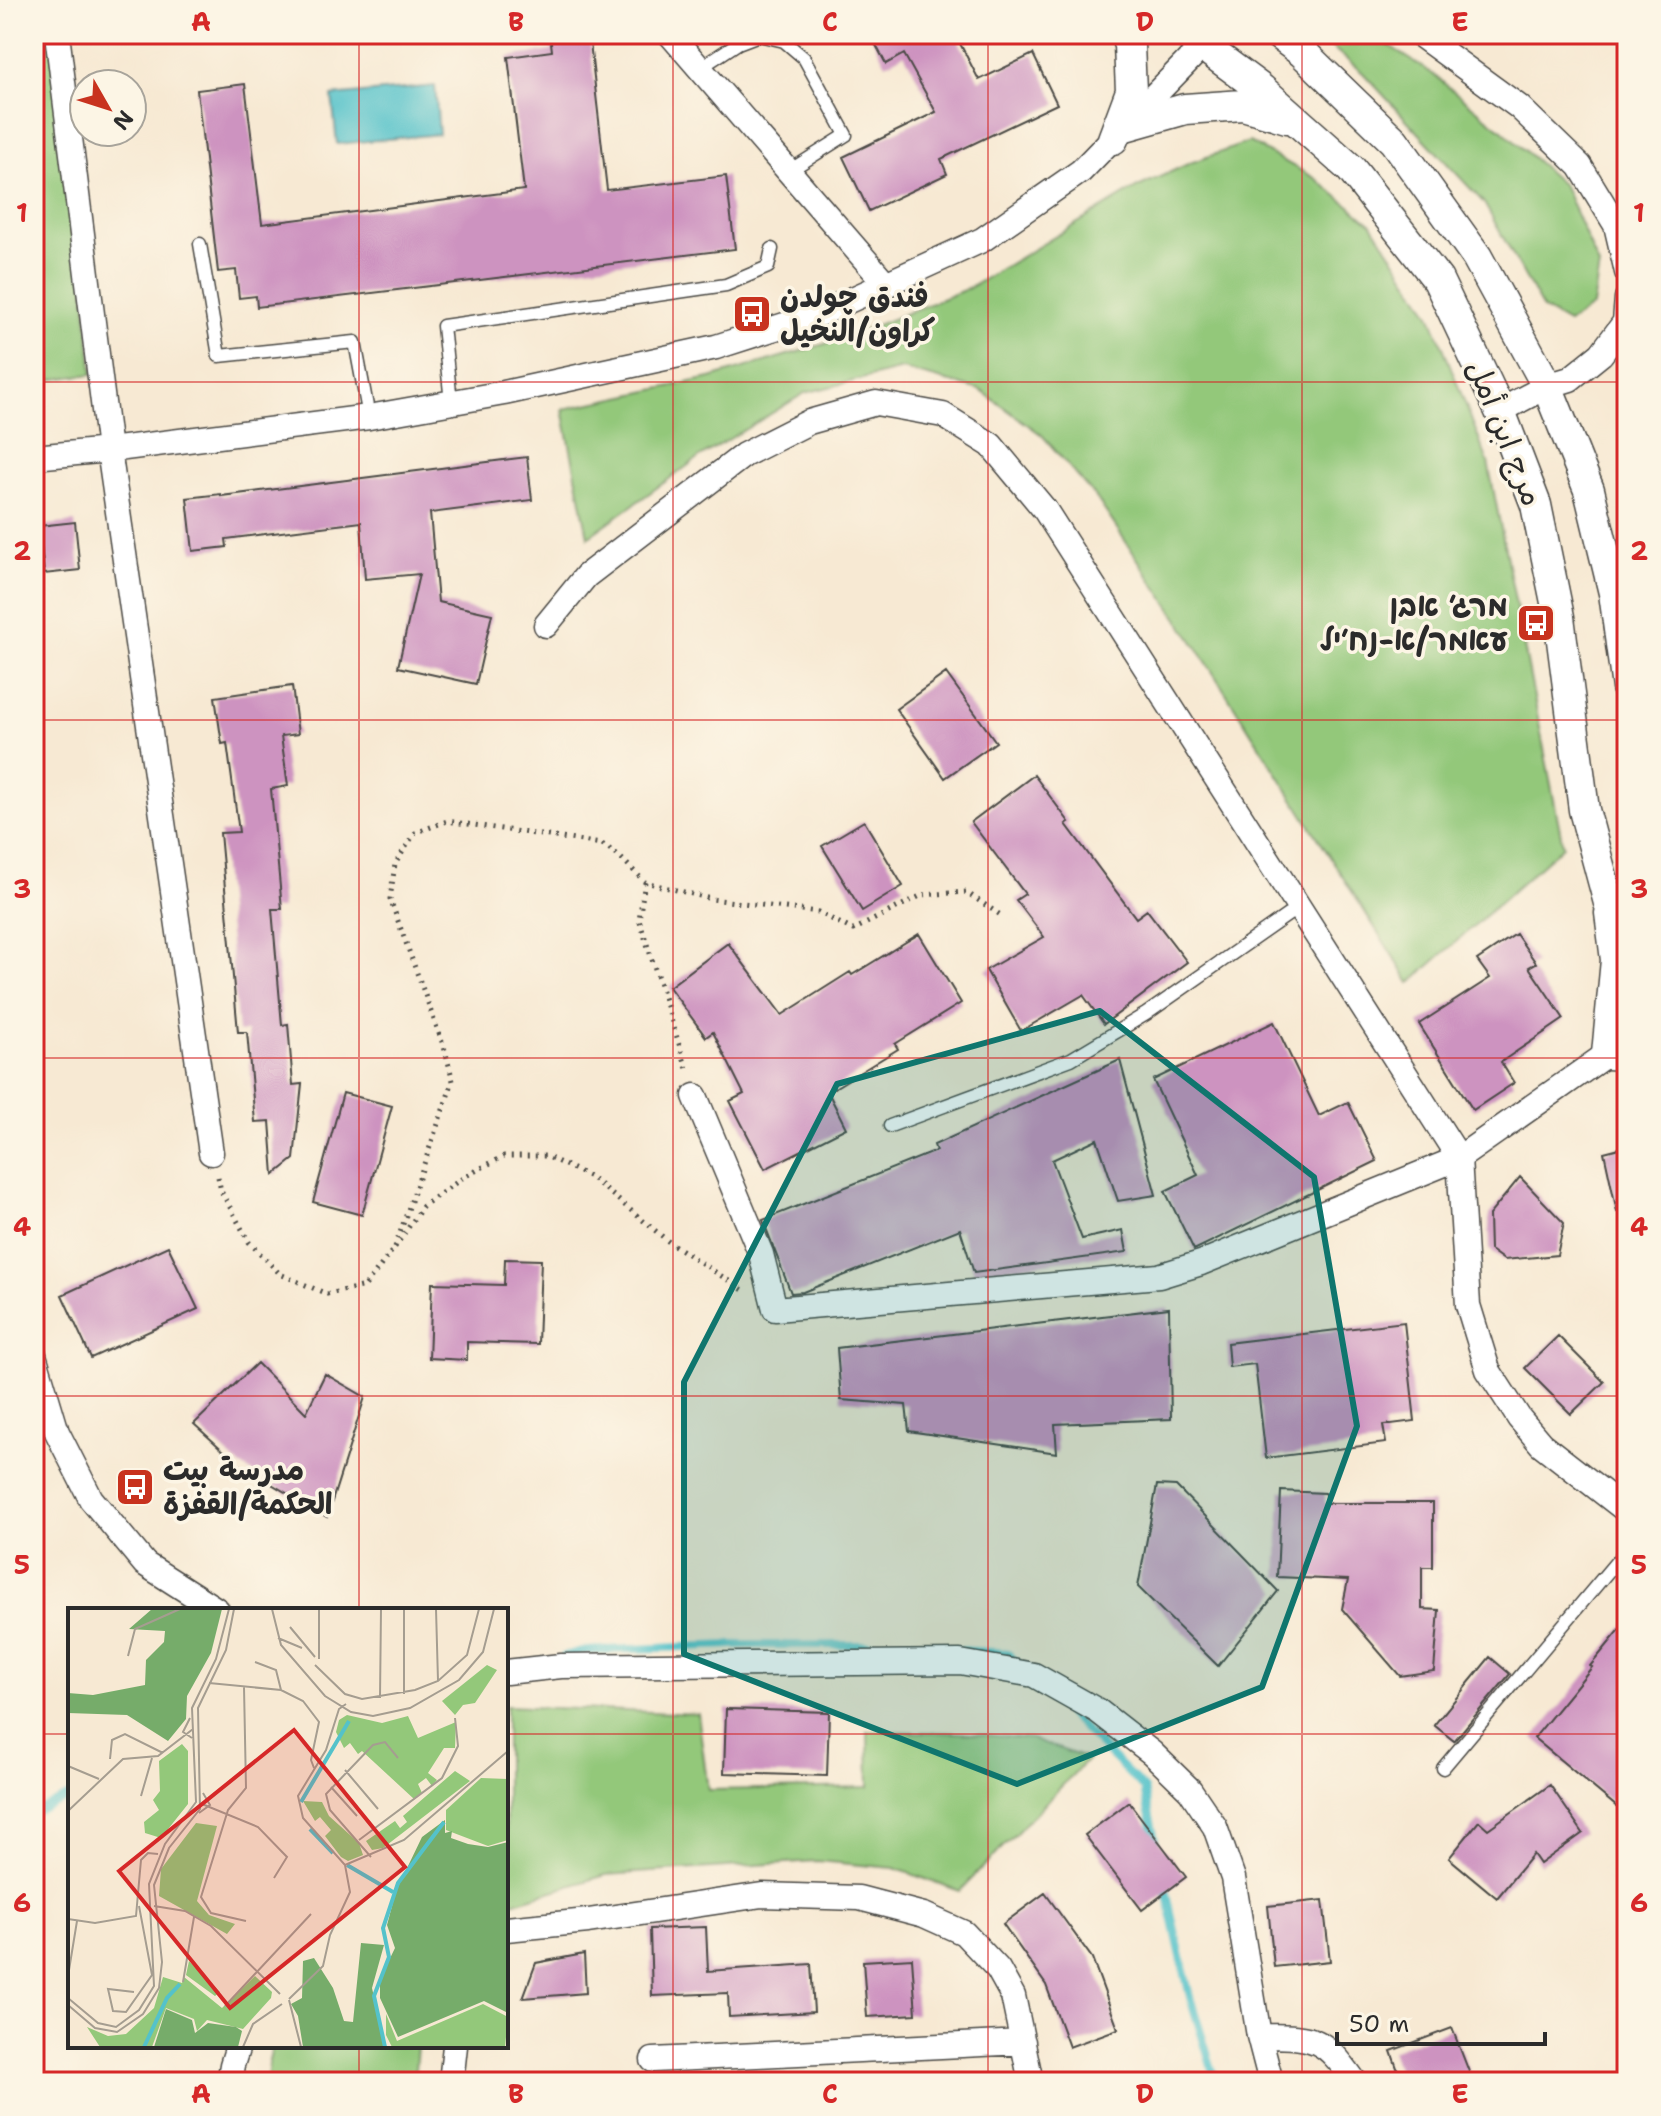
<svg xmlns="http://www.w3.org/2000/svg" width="1661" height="2116" font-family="'Shantell Sans','Playpen Sans Arabic','Playpen Sans Hebrew',sans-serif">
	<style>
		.green { fill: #93c87a; stroke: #5f7a52; stroke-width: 2 }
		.water { fill: #54c2ca; stroke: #40767a; stroke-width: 2 }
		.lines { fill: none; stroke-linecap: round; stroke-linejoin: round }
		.stream { stroke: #54c2ca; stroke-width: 8 }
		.building { fill: #cd93c0 }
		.service-casing { stroke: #4a4844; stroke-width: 15 }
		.minor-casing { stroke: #4a4844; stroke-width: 27 }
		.tertiary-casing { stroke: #4a4844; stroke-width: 33 }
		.path { stroke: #4a4844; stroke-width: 5; stroke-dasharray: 2 6; stroke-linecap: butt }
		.service { stroke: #fff; stroke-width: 12 }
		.minor { stroke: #fff; stroke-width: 24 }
		.tertiary { stroke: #fff; stroke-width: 30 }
		.marked { fill: #0f766e; fill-opacity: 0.2; stroke: #0f766e; stroke-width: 6; stroke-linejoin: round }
		.grid { fill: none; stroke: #d62828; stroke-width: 2; stroke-opacity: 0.55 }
		.labels { text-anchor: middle; stroke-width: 7; stroke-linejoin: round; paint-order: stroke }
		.poi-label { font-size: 30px; font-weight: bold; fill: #2b2b2b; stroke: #fcf5e5; text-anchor: start }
		.street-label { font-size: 30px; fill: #2b2b2b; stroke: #fcf5e5 }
		.inset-river { fill: none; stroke: #54c2ca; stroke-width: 4 }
		.inset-road { fill: none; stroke: #a59d90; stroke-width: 2 }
		.view { fill: #d62828; fill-opacity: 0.15; stroke: #d62828; stroke-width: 4 }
		.inset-edge { fill: none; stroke: #2b2b2b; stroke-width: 4 }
		.neatline { fill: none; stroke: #d62828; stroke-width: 3 }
		.grid-label { font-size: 26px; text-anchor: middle; font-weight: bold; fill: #d62828 }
	</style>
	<rect width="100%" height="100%" fill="#fcf5e5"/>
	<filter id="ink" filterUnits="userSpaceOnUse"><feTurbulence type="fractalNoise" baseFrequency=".0125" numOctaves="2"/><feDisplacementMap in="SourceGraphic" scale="16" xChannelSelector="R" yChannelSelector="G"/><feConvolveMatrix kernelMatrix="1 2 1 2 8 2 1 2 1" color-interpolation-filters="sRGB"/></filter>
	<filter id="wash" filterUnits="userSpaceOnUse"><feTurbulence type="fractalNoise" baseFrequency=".006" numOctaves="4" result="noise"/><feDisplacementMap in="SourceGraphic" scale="32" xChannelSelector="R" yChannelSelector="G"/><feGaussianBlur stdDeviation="1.8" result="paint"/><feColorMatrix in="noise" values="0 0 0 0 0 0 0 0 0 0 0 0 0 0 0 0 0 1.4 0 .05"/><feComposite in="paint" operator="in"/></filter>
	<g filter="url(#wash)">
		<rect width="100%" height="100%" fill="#f7e9d3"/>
		<path class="green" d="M 34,34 L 58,34 L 93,374 L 34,382 Z
			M 1316,34 L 1371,34 L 1430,72 L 1502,130 L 1564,186 L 1599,266 L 1593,306 L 1568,323 L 1543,309 L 1484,203 L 1363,73 Z
			M 1249,142 L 1315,178 L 1372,224 L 1430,314 L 1488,462 L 1563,846 L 1410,983 L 1193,641 L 1097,499 L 1042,435 L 980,390 L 902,369 L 805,393 L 700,457 L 588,537 L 563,409 L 710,378 L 845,338 L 969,288 L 1138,187 L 1190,163 Z
			M 506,1706 L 698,1714 L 708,1790 L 869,1787 L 868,1731 L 960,1733 L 1032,1739 L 1088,1759 L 960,1891 L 894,1868 L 817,1861 L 606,1875 L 506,1905 Z
			M 273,2046 L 417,2046 L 414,2082 L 267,2082 L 269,2060 Z"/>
		<path class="water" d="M 435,86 L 439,134 L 337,144 L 332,96 Z"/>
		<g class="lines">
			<path class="stream" d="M 564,1656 L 582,1651 L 732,1645 L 860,1645 L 1007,1653 L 1020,1666
				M 1050,1695 L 1144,1789 L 1156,1845
				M 34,1812 L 70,1796
				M 1164,1881 L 1190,1997 L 1216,2082"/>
		</g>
		<g id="blocks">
			<path class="building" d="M 550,34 L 589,34 L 607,190 L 726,176 L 735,249 L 257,307 L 256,296 L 239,298 L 236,270 L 218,272 L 197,90 L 245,84 L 262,224 L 524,190 L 508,57 L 552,51 Z
				M 870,34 L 955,34 L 979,80 L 1033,54 L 1057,104 L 941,159 L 947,174 L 869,211 L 843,157 L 936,112 L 904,54 L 886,64 Z
				M 527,457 L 532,500 L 430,513 L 438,602 L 492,614 L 476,684 L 398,667 L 419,574 L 365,579 L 361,522 L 226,539 L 227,547 L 193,551 L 187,498 L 221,494 L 221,496 Z
				M 75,522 L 80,570 L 44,574 L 39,526 Z
				M 946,673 L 996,742 L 945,778 L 896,709 Z
				M 292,686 L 298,734 L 281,736 L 288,786 L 271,789 L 282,909 L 272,909 L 282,1025 L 288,1024 L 293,1085 L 302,1084 L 294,1159 L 274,1175 L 270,1121 L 255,1122 L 247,1032 L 238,1032 L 220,833 L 239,832 L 227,743 L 222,744 L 215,697 Z
				M 1034,775 L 1069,822 L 1066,824 L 1136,918 L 1147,910 L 1187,962 L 1104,1024 L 1083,995 L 1021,1031 L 986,970 L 1044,937 L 1016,900 L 1025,894 L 971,822 Z
				M 864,821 L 903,886 L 862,911 L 822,846 Z
				M 919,934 L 961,1003 L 895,1044 L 898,1049 L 828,1092 L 846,1128 L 765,1169 L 730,1101 L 744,1094 L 713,1032 L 706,1037 L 669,987 L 728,943 L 782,1015 L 850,972 L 852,975 Z
				M 1516,934 L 1536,963 L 1529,967 L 1564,1019 L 1501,1062 L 1514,1083 L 1473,1110 L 1419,1024 L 1490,978 L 1477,960 Z
				M 1274,1022 L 1319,1116 L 1348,1102 L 1377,1161 L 1194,1250 L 1165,1191 L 1198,1175 L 1153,1080 Z
				M 1120,1060 L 1156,1195 L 1118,1201 L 1097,1139 L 1052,1160 L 1082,1239 L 1123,1230 L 1127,1252 L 974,1273 L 960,1229 L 803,1292 L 791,1293 L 763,1220 L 936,1151 L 934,1145 Z
				M 343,1093 L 392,1106 L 362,1215 L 313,1202 Z
				M 1627,1146 L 1627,1211 L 1617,1212 L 1604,1152 Z
				M 1520,1177 L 1564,1223 L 1557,1255 L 1504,1260 L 1490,1250 L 1489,1215 Z
				M 168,1246 L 198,1309 L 91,1358 L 62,1295 Z
				M 505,1259 L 541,1260 L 538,1344 L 467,1342 L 467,1360 L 429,1358 L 432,1283 L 504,1285 Z
				M 1169,1308 L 1171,1419 L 1055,1424 L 1057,1453 L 909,1431 L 906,1405 L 841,1400 L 837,1348 Z
				M 1404,1322 L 1415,1421 L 1383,1425 L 1386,1443 L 1266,1458 L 1255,1364 L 1229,1367 L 1227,1343 Z
				M 1558,1336 L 1604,1382 L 1571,1414 L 1525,1368 Z
				M 257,1363 L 306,1413 L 325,1374 L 365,1397 L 327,1517 L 238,1464 L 194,1424 Z
				M 1157,1485 L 1176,1486 L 1278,1591 L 1218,1666 L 1138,1587 Z
				M 1281,1491 L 1325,1493 L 1325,1503 L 1433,1503 L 1433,1567 L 1422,1567 L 1422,1609 L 1439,1610 L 1434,1671 L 1400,1676 L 1342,1609 L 1348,1580 L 1277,1577 Z
				M 1627,1621 L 1627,1796 L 1617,1807 L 1534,1738 L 1592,1667 L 1590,1666 Z
				M 1490,1657 L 1510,1674 L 1454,1741 L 1434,1725 Z
				M 726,1709 L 829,1712 L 827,1776 L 724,1773 Z
				M 1550,1785 L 1583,1833 L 1540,1864 L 1533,1854 L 1497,1898 L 1449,1858 L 1479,1821 L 1488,1829 Z
				M 1129,1802 L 1186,1877 L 1142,1910 L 1085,1835 Z
				M 1045,1893 L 1092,1958 L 1118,2029 L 1069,2047 L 1046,1985 L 1003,1924 Z
				M 1323,1900 L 1330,1961 L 1274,1967 L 1268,1906 Z
				M 706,1927 L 708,1971 L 811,1964 L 814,2012 L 729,2017 L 728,1993 L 652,1996 L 650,1929 Z
				M 584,1954 L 586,1993 L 523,1998 L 536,1963 Z
				M 912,1958 L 916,2014 L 867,2017 L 863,1961 Z
				M 1452,2028 L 1473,2082 L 1402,2082 L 1391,2051 Z"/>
		</g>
	</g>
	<g filter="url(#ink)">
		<use href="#blocks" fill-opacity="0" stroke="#4a4844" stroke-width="2"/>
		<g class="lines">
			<defs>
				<path id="service" d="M 700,68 L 738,43 L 759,35 L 784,41 L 804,58 L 846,135 L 789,171
					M 200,244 L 219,356 L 355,342 L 369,417
					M 451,402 L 443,326 L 726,285 L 768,267 L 772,249
					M 890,1126 L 1071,1059 L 1146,1014 L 1299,907
					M 1443,1768 L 1627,1549"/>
				<path id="minor" d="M 57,34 L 109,450 L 211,1153
					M 670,34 L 887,285
					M 1419,34 L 1519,107 L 1580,166 L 1616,225 L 1627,272
					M 1500,411 L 1547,386 L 1570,379 L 1601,354 L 1625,322 L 1627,298
					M 34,457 L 109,450 L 369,417 L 504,393 L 716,347 L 822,313 L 982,240 L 1081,171 L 1214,34
					M 546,625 L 586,576 L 744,455 L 809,422 L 876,403 L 943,415 L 991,445 L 1045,510 L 1459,1158 L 1468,1305 L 1488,1370 L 1519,1418 L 1541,1444 L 1627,1511
					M 695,1096 L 761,1254 L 775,1309 L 1159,1276 L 1201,1263 L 1459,1158 L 1607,1054 L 1627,1037
					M 34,1355 L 57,1432 L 91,1499 L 145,1564 L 217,1610
					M 506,1672 L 561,1666 L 960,1662 L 1034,1675 L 1098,1711 L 1152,1753 L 1190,1790 L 1215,1827 L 1233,1878 L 1259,2036 L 1271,2082
					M 506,1929 L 588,1921 L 762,1895 L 859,1898 L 924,1915 L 964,1933 L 998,1969 L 1013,1996 L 1031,2082
					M 1259,2036 C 1314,2037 1322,2035 1355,2082
					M 653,2060 L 1023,2042
					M 229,2082 L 232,2065 L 238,2046
					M 451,2082 L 455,2046"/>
				<path id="tertiary" d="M 1187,34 L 1261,89 L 1351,169 L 1438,280 L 1500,411 L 1536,505 L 1559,617 L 1584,810 L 1609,903 L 1627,936
					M 1278,34 L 1302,52 L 1394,141 L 1477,257 L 1547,386 L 1589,490 L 1614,593 L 1627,688
					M 1125,126 L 1185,109 L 1243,105 L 1287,118
					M 1113,139 L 1131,91 L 1129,45 L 1125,34
					M 1610,913 L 1616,960 L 1607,1054 L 1627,1055"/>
			</defs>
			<use href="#service" class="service-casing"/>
			<use href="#minor" class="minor-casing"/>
			<use href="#tertiary" class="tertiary-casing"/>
			<path class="path" d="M 645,882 L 639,919 L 688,1072
				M 218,1177 L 221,1191 L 249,1242 L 280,1274 L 327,1294 L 365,1286 L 395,1247 L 423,1206 L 464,1177 L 504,1156 L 546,1156 L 592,1178 L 669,1242 L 743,1290
				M 395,1247 L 453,1081 L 445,1050 L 390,899 L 395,864 L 415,833 L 447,821 L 602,844 L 617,854 L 645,882 L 711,899 L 818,912 L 853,930 L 922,895 L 966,892 L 1002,916"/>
			<use href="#service" class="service"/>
			<use href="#minor" class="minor"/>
			<use href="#tertiary" class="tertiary"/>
		</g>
	</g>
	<path class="marked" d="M 1100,1011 L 1314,1177 L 1357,1426 L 1262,1687 L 1017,1784 L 684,1654 L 684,1382 L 837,1084 Z"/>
	<path class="grid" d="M 359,34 L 359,1610M 673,34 L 673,2082M 988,34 L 988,2082M 1302,34 L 1302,2082M 34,382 L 1627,382M 34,720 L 1627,720M 34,1058 L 1627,1058M 34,1396 L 1627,1396M 34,1734 L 70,1734M 506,1734 L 1627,1734M 359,2046 L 359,2082"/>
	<defs>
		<symbol id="bus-square" viewBox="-11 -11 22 22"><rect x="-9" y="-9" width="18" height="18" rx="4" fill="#c8321e" stroke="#fcf5e5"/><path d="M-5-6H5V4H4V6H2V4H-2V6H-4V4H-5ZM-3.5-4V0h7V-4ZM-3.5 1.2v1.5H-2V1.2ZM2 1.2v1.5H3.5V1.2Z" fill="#fff"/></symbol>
	</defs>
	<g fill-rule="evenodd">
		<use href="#bus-square" x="730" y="292" width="44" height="44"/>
		<use href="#bus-square" x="1514" y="601" width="44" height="44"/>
		<use href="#bus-square" x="113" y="1465" width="44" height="44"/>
	</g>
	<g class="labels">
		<g class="poi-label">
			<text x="780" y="307">فندق چولدن<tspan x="780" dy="34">كراون/النخيل</tspan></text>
			<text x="1508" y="616" text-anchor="end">מרג׳ אבן<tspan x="1508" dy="34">עאמר/א-נח׳יל</tspan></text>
			<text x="163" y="1480">مدرسة بيت<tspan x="163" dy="34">الحكمة/القفزة</tspan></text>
		</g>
		<g class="street-label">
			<text transform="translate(1505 433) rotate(68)" y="10">مرج ابن أمل</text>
		</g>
	</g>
	<g transform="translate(68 1608)">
		<rect width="440" height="440" fill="#f7e9d3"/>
		<path d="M 419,57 L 429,62 L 407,95 L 395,97 L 387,107 L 374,93 ZM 279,107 L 314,115 L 340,108 L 350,130 L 388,114 L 387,140 L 376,140 L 360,165 L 369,172 L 364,178 L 358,170 L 350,176 L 354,185 L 346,191 L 294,143 L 290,146 L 282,135 L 276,140 L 268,124 L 271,112 ZM 114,136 L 120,143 L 120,196 L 93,230 L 77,225 L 76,214 L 91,202 L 85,192 L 92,183 L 91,153 ZM 387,163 L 402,173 L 315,240 L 304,242 L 298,233 L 327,213 L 332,220 L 339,214 L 335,208 ZM 413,170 L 440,171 L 440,232 L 420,238 L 378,222 L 378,202 ZM 235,193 L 254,194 L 261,208 L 291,235 L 295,247 L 280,253 L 273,249 L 257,228 L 263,222 L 252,209 L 247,213 ZM 128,215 L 149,218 L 129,293 L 141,307 L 167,316 L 159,326 L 91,288 L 93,261 ZM 121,353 L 152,384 L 147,388 L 118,367 ZM 187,368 L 204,384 L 203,390 L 175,421 L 139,412 L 129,423 L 126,411 L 98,400 L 84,439 L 32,439 L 19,419 L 40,428 L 58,426 L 86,400 L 95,369 L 114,375 L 116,369 L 154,400 ZM 415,396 L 440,409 L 437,439 L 324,439 L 318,427 L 318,406 L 329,433 Z" fill="#93c87a"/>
		<path d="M 84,1 L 154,1 L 143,45 L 119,88 L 118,111 L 100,133 L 59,107 L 0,105 L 0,85 L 25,87 L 77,77 L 78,52 L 96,34 L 97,23 L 61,21 ZM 377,212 L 377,225 L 384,223 L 383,230 L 400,236 L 420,239 L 440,234 L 440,405 L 416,393 L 330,429 L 312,390 L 312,371 L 327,340 L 319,317 L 328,283 L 354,229 ZM 293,335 L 316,337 L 304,380 L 317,439 L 235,439 L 230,408 L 223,396 L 234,390 L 235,353 L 246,350 L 265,380 L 276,413 L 285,414 ZM 98,401 L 124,412 L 127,425 L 140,415 L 168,419 L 174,423 L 170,439 L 86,439 Z" fill="#76ac6a"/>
		<path class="inset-river" d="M 233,194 L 281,113M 242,221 L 265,245M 279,257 L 325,284M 76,439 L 99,390 L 112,376M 317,439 L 306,388 L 321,349 L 315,320 L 330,275 L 376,214"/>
		<path class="inset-road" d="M 204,1 L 213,37 L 257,88 L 283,104 L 305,108 L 342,100 L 391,72 L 415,44 L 426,1M 368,1 L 370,73M 222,19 L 247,49M 210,30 L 234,40M 60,48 L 67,21 L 112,1M 251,51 L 251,1M 187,54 L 208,62 L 213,82M 247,57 L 277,86 L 294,91 L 347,82 L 370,73 L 399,47 L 411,1M 141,75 L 213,82 L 235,93 L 251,114 L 243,152 L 246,160M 176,79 L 178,180 L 160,202 L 133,289 L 143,305 L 178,313M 336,86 L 336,1M 312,90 L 313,1M 122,110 L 115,124 L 124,130M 42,151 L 44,132 L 57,126 L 95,145M 0,158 L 31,171M 277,162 L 310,201M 263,179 L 289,208M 73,188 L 84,150M 134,196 L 190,219 L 219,249 L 206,270M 0,203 L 55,151 L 90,148 L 125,121M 131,205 L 142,197 L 135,185M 291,232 L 374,170 L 390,138 L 387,110M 303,249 L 262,202 L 258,186 L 305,137 L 317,134 L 330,150M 277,257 L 336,232 L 440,143M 86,298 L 117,303 L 143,318 L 212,386M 0,311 L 27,315 L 68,308 L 73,252 L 80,245 L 90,246M 1,362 L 9,313M 115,374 L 126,309M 66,384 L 40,381 L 45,403 L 58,404 L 84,367 L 71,298M 0,390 L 30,415 L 48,419 L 71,402 L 86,378 L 81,276 L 97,236 L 128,194 L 124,100 L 148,51 L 161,1M 221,391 L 255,358 L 262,327 L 282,284 L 277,257 L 235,210 L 230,188 L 258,142 L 271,101 L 278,96M 221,392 L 233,439M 0,397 L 27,420 L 49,424 L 75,406 L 91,380 L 94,354 L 86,277 L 101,240 L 132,201 L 130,100 L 158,42 L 166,1M 157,398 L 243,306M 175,439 L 185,416 L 214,396"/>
		<path class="view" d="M 226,122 L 337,259 L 162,400 L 51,263 Z"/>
		<rect width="440" height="440" class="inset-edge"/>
	</g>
	<rect width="1661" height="2116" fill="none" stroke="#fcf5e5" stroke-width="88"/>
	<g transform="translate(108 108) rotate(129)"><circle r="38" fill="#fcf5e5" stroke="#a8a49b" stroke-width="2"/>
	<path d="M0-6L14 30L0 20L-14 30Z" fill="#c8321e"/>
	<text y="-12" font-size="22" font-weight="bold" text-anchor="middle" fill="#2b2b2b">N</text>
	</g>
	<path d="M1337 2032v12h208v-12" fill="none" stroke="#2b2b2b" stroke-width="4"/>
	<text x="1349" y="2032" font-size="24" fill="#2b2b2b" stroke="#fcf5e5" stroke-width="6" paint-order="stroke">50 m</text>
	<rect x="44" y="44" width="1573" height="2028" class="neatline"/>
	<g class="grid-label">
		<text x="201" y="31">A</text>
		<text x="516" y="31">B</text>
		<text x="830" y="31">C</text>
		<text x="1145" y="31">D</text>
		<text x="1460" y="31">E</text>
		<text x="22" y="222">1</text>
		<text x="1639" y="222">1</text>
		<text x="22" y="560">2</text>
		<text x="1639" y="560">2</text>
		<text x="22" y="898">3</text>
		<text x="1639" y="898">3</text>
		<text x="22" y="1236">4</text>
		<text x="1639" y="1236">4</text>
		<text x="22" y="1574">5</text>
		<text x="1639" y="1574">5</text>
		<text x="22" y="1912">6</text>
		<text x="1639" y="1912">6</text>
		<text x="201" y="2103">A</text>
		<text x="516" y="2103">B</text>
		<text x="830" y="2103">C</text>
		<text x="1145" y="2103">D</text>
		<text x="1460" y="2103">E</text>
	</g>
</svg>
